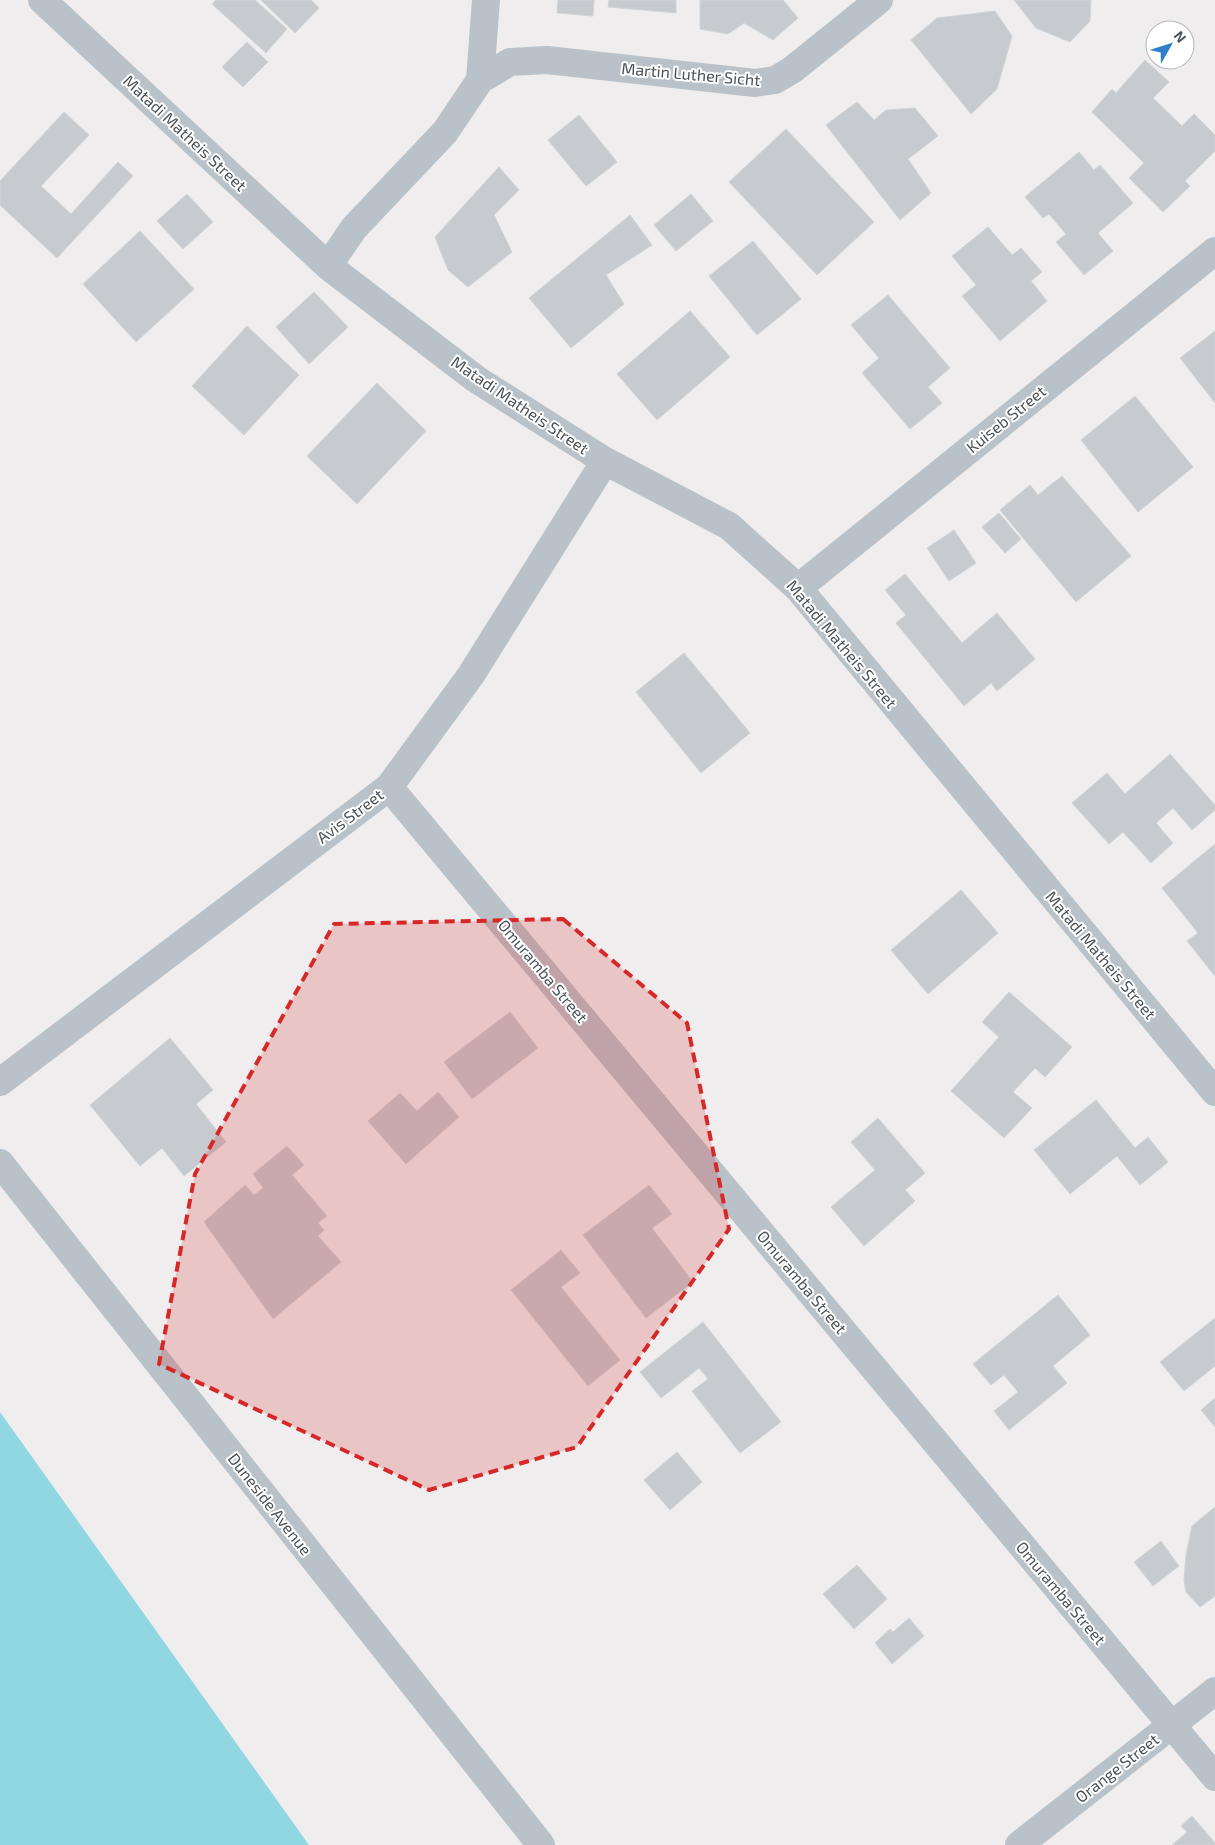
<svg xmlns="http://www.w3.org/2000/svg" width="1215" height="1845" font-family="'Exo 2',sans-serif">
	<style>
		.water { fill: #91d7e1 }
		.building { fill: #c7cacf; stroke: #d1d4d7 }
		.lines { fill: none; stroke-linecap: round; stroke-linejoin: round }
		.minor { stroke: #b9c2c8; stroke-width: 28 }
		.marked { fill: #d62828; fill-opacity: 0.2; stroke: #d62828; stroke-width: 4; stroke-dasharray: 10 6; stroke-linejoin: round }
		.labels { text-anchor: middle; stroke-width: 4; stroke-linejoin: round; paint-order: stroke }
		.street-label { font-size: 16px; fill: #475158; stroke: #fff }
	</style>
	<rect width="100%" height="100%" fill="#efeded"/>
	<path class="water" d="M 0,1412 L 309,1845 L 0,1845 Z"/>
	<path class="building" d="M 216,0 L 255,0 L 287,29 L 266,53 L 212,4 Z
		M 261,0 L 311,0 L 319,8 L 295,33 Z
		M 558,0 L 594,0 L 593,16 L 557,13 Z
		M 609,0 L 676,0 L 676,13 L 608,7 Z
		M 700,0 L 783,0 L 798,18 L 773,40 L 744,23 L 728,34 L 700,29 Z
		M 1014,0 L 1091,0 L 1090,21 L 1070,42 L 1036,28 Z
		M 995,11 L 1012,36 L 997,89 L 971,114 L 911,40 L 937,18 Z
		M 247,42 L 268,62 L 243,87 L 222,67 Z
		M 1145,60 L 1169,82 L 1153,98 L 1182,126 L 1194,114 L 1215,135 L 1215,151 L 1185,181 L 1190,186 L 1163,212 L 1129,178 L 1144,163 L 1092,112 L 1112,89 L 1116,93 Z
		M 857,102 L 874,120 L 886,110 L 915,108 L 938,136 L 908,159 L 931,193 L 900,220 L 826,125 Z
		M 64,112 L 89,135 L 41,186 L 71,214 L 118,162 L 133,176 L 57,258 L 0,205 L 0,181 Z
		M 579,115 L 617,162 L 586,186 L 548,140 Z
		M 786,129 L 874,222 L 817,275 L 729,182 Z
		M 1079,152 L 1094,170 L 1100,165 L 1133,203 L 1098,233 L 1113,251 L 1084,275 L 1056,242 L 1066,234 L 1049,214 L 1043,218 L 1025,197 Z
		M 499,167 L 519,190 L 494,215 L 512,252 L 468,287 L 448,270 L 435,237 Z
		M 187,194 L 213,222 L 183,249 L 157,221 Z
		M 691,194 L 713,221 L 676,251 L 654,225 Z
		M 630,215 L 652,245 L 606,275 L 624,304 L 571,348 L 529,298 Z
		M 988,227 L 1012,255 L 1021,248 L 1042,272 L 1031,281 L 1047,301 L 1000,341 L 962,296 L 976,285 L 952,256 Z
		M 140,231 L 194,289 L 136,342 L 83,284 Z
		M 753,241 L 801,299 L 757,335 L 709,276 Z
		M 314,292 L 348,327 L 309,364 L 276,327 Z
		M 888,295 L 950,368 L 928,387 L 942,403 L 910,429 L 862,373 L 879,358 L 851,325 Z
		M 690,311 L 730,357 L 657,420 L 617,374 Z
		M 247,326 L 299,375 L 244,435 L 192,386 Z
		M 1215,331 L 1215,403 L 1180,358 Z
		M 377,383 L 426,431 L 357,504 L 307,456 Z
		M 1135,396 L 1193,467 L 1138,512 L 1081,440 Z
		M 1062,476 L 1131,556 L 1076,602 L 1000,510 L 1030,485 L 1038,495 Z
		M 999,513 L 1021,539 L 1005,553 L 982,527 Z
		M 954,530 L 976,563 L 949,581 L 927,548 Z
		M 905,574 L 962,643 L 997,613 L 1035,659 L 997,691 L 991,683 L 964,706 L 896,623 L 906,615 L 885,590 Z
		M 684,653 L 750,733 L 701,773 L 636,692 Z
		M 1170,754 L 1215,805 L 1215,810 L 1192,830 L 1173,808 L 1156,823 L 1173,843 L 1151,863 L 1123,832 L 1109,844 L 1072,803 L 1107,773 L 1125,794 Z
		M 1215,844 L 1215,976 L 1187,941 L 1198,933 L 1162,888 Z
		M 961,890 L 998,933 L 928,994 L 891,950 Z
		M 1009,992 L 1072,1047 L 1045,1077 L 1035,1068 L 1013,1092 L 1032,1108 L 1004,1138 L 951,1091 L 999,1037 L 982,1022 Z
		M 510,1012 L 538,1048 L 472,1099 L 444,1062 Z
		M 170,1038 L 213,1090 L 196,1104 L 226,1142 L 184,1176 L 162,1148 L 140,1166 L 90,1105 Z
		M 438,1092 L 459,1117 L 406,1164 L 368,1121 L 400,1093 L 417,1111 Z
		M 1096,1100 L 1135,1148 L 1148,1137 L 1168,1162 L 1140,1185 L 1117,1156 L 1070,1194 L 1034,1150 Z
		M 878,1118 L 925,1173 L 905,1190 L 915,1201 L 864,1246 L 831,1207 L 875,1170 L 851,1142 Z
		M 287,1146 L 304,1165 L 292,1175 L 327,1216 L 318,1223 L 324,1230 L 318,1236 L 341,1262 L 273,1319 L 204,1222 L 245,1185 L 254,1195 L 263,1188 L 253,1174 Z
		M 649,1185 L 672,1214 L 652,1228 L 693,1282 L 646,1318 L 583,1235 Z
		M 561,1250 L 580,1273 L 561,1287 L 620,1360 L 588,1386 L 511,1290 Z
		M 1058,1295 L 1090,1335 L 1053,1366 L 1067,1383 L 1009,1430 L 994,1411 L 1018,1392 L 1004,1375 L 991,1385 L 973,1364 Z
		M 1215,1318 L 1215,1366 L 1184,1391 L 1160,1362 Z
		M 703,1322 L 781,1422 L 740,1453 L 692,1391 L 708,1379 L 699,1368 L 661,1398 L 640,1372 Z
		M 1215,1398 L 1215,1427 L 1201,1410 Z
		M 677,1452 L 702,1482 L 670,1510 L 644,1480 Z
		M 1215,1507 L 1215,1596 L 1200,1607 L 1186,1592 L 1184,1580 L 1186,1555 L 1192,1526 Z
		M 1161,1541 L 1179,1566 L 1153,1586 L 1134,1562 Z
		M 857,1565 L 887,1599 L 854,1629 L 823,1594 Z
		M 909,1618 L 924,1636 L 892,1664 L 875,1643 L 890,1629 L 893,1632 Z
		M 1192,1816 L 1215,1843 L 1215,1845 L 1172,1845 L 1187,1832 L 1181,1826 Z"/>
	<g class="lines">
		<path class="minor" d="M 42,0 L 328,266 L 476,379 L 605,461 L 729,526 L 798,588 L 1215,1092
			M 480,80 L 510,62 L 547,60 L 755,83 L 775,80 L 792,70 L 879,0
			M 328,266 L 354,228 L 445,132 L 480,80 L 486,0
			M 798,588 L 1215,251
			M 389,787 L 1215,1777
			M 0,1082 L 389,787 L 471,675 L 605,461
			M 0,1163 L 541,1845
			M 1019,1845 L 1215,1691"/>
	</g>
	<path class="marked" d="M 563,919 L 687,1023 L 729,1229 L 577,1447 L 429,1490 L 159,1364 L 195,1174 L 334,924 Z"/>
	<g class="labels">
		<g class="street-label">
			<text transform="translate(691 74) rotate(5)" y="6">Martin Luther Sicht</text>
			<text transform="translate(185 133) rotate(43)" y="6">Matadi Matheis Street</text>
			<text transform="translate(520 405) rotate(34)" y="6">Matadi Matheis Street</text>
			<text transform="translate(1006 419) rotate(-39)" y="6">Kuiseb Street</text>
			<text transform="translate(842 644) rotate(50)" y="6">Matadi Matheis Street</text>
			<text transform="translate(350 816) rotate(-37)" y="6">Avis Street</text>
			<text transform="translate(1101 955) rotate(50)" y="6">Matadi Matheis Street</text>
			<text transform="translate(543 971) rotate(50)" y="6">Omuramba Street</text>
			<text transform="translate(802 1282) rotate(50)" y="6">Omuramba Street</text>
			<text transform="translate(270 1504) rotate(52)" y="6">Duneside Avenue</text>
			<text transform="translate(1061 1593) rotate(50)" y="6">Omuramba Street</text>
			<text transform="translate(1117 1768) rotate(-38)" y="6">Orange Street</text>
		</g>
	</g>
	<g transform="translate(1170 45) rotate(51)"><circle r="24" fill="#ffffff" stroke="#b5b9bc"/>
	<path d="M0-4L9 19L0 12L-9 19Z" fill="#2d7fc9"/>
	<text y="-8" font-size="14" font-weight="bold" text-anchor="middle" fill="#475158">N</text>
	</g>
</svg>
